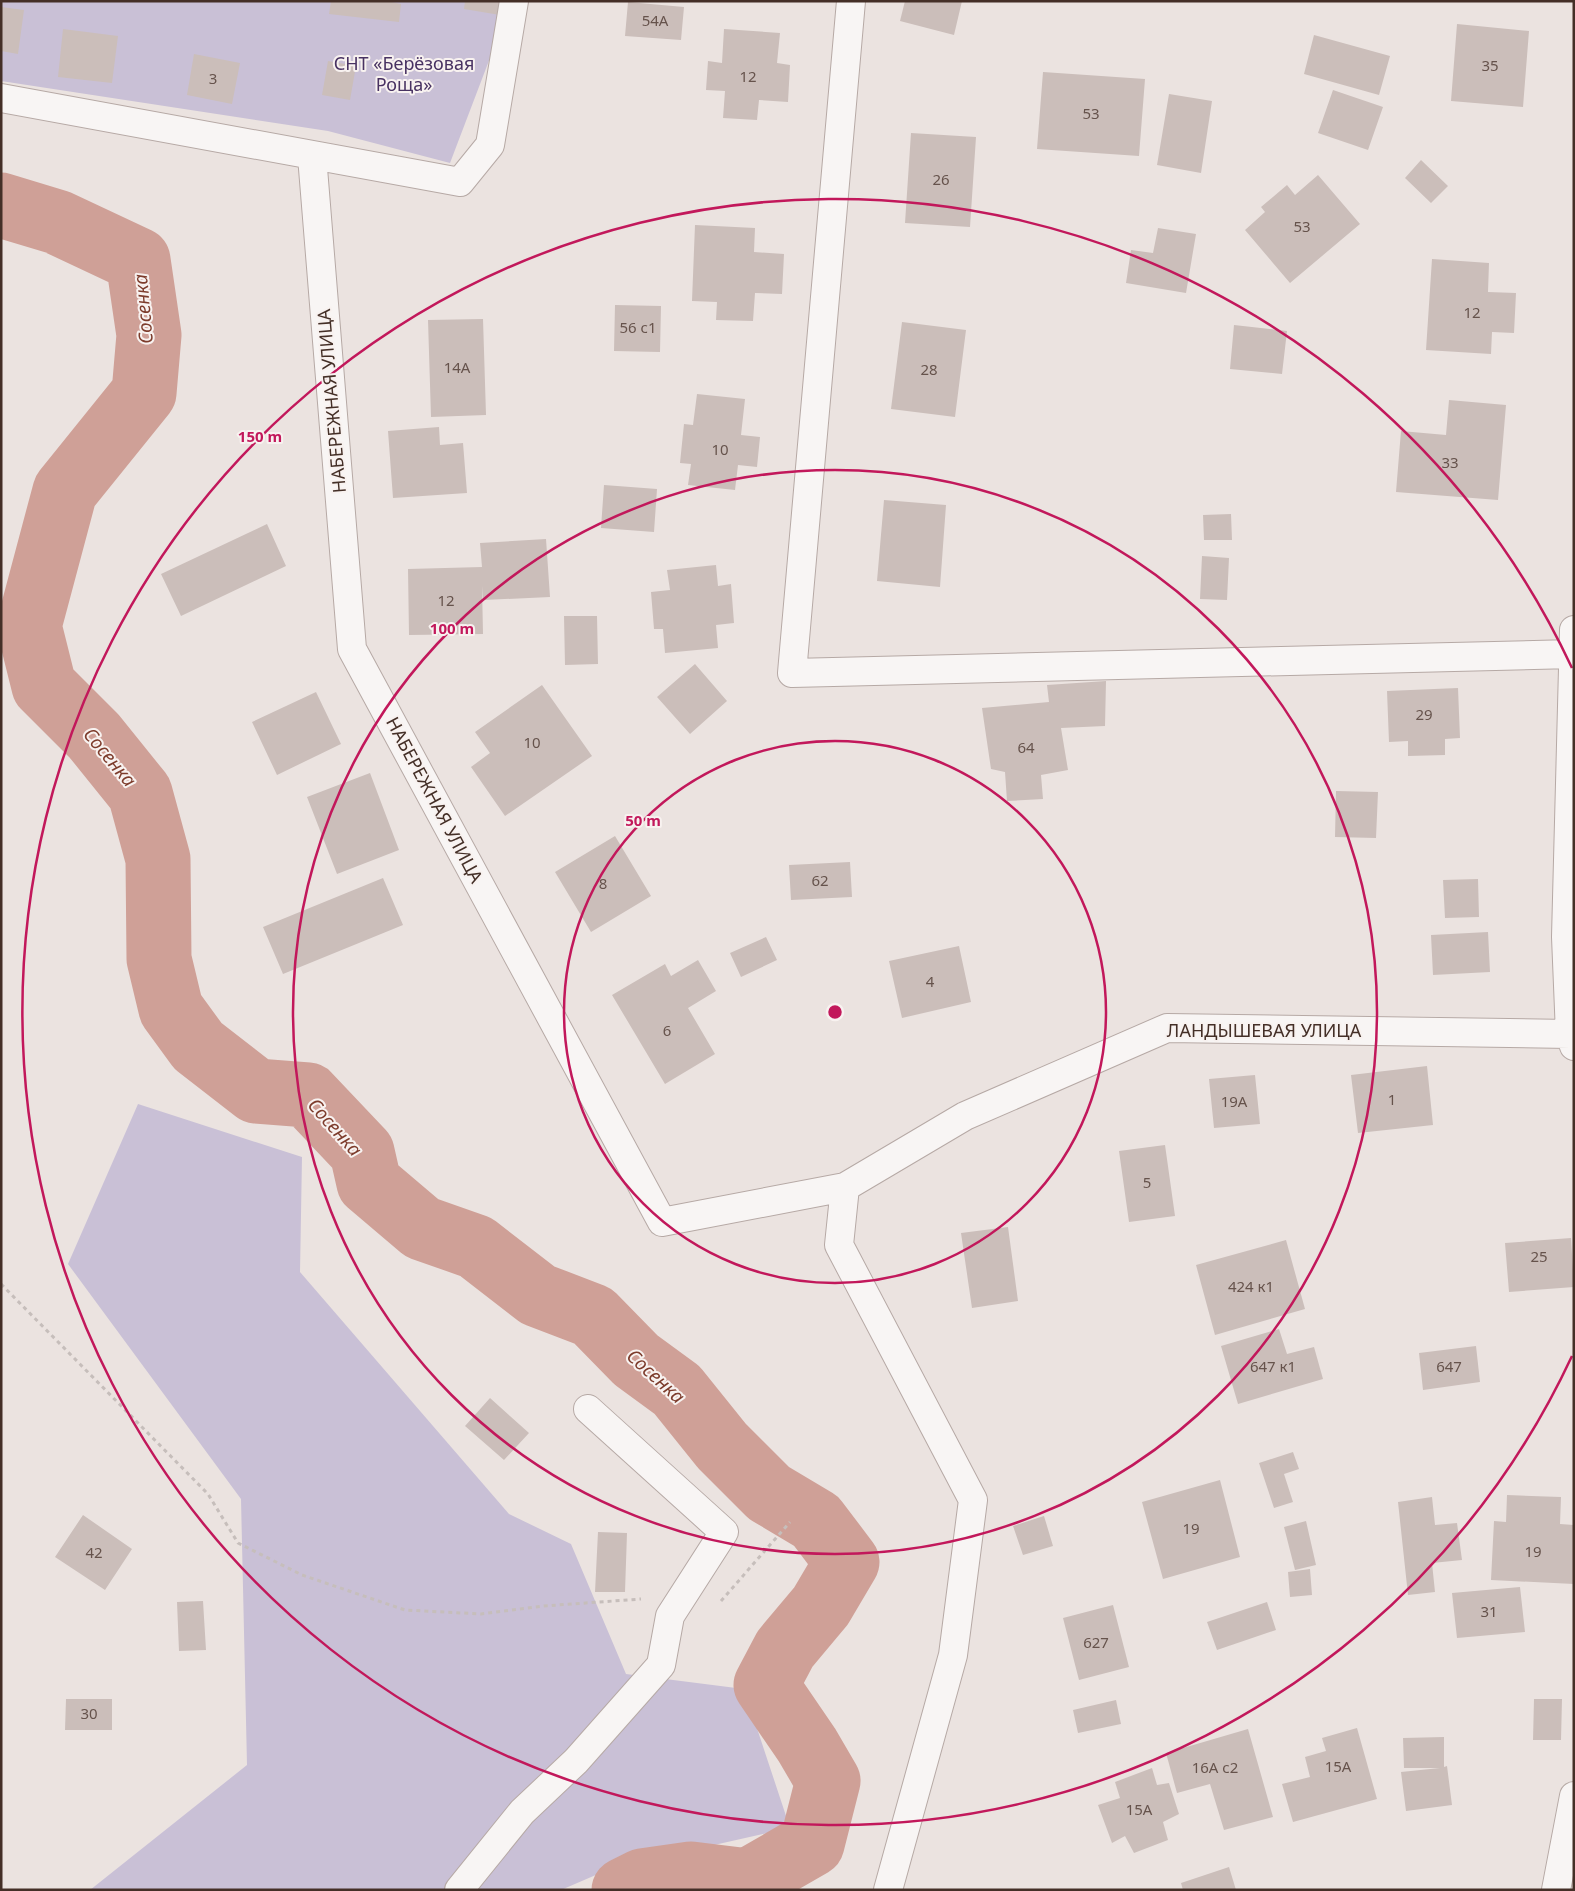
<svg xmlns="http://www.w3.org/2000/svg" width="1575" height="1891" font-family="'Noto Sans',sans-serif">
	<style>
		.green { fill: #c9c0d6 }
		.lines { fill: none; stroke-linecap: round; stroke-linejoin: round }
		.river { stroke: #cfa097; stroke-width: 65 }
		.building { fill: #cbbeba }
		.minor-casing { stroke: #b6a9a5; stroke-width: 30 }
		.path { stroke: #c6bebb; stroke-width: 3; stroke-dasharray: 4 4; stroke-linecap: butt }
		.minor { stroke: #f8f5f4; stroke-width: 28 }
		.ring { fill: none; stroke: #c2185b; stroke-width: 2.5 }
		.labels { text-anchor: middle; stroke-width: 4; stroke-linejoin: round; paint-order: stroke }
		.number-label { font-size: 15px; fill: #66534c }
		.park-label { font-size: 18px; fill: #483262; stroke: #f8f2f0 }
		.street-label { font-size: 18px; fill: #442f27; stroke: #f8f2f0 }
		.water-label { font-size: 19px; font-style: italic; fill: #7d3c2c; stroke: #f8f2f0 }
		.centre { fill: #c2185b; stroke: #f8f2f0; stroke-width: 2.5 }
		.ring-label { font-size: 15px; text-anchor: middle; font-weight: bold; fill: #c2185b; stroke: #f8f2f0; stroke-width: 4; stroke-linejoin: round; paint-order: stroke }
	</style>
	<rect width="100%" height="100%" fill="#ebe3e0"/>
	<path class="green" d="M 1,1 L 506,1 L 501,29 L 450,163 L 328,131 L 1,81 Z
		M 138,1104 L 302,1157 L 300,1272 L 509,1514 L 571,1544 L 626,1674 L 744,1689 L 790,1828 L 612,1868 L 561,1890 L 90,1890 L 247,1765 L 241,1499 L 68,1264 Z"/>
	<g class="lines">
		<path class="river" d="M 1,205 L 57,222 L 138,260 L 149,335 L 144,393 L 65,491 L 29,626 L 44,686 L 94,736 L 140,793 L 158,859 L 159,959 L 171,1009 L 198,1046 L 256,1091 L 308,1095 L 362,1152 L 369,1183 L 422,1228 L 476,1247 L 538,1295 L 593,1316 L 636,1360 L 677,1390 L 722,1446 L 769,1493 L 816,1521 L 847,1562 L 821,1606 L 785,1649 L 766,1685 L 807,1745 L 828,1781 L 812,1844 L 748,1881 L 691,1874 L 642,1881 L 624,1890"/>
	</g>
	<path class="building" d="M 331,1 L 387,1 L 401,4 L 399,22 L 329,14 Z
		M 465,1 L 502,1 L 500,15 L 464,9 Z
		M 905,1 L 962,1 L 954,35 L 900,21 Z
		M 628,2 L 684,7 L 681,40 L 625,36 Z
		M 1,7 L 24,10 L 18,54 L 1,51 Z
		M 1457,24 L 1529,31 L 1523,107 L 1451,101 Z
		M 63,29 L 118,36 L 112,83 L 58,77 Z
		M 724,29 L 780,33 L 777,63 L 790,65 L 788,102 L 759,100 L 757,120 L 723,118 L 725,91 L 706,90 L 708,61 L 722,63 Z
		M 1314,35 L 1390,56 L 1379,95 L 1304,74 Z
		M 194,54 L 240,63 L 232,104 L 187,95 Z
		M 328,61 L 356,66 L 350,100 L 322,95 Z
		M 1043,72 L 1145,79 L 1139,156 L 1037,149 Z
		M 1333,90 L 1383,107 L 1368,150 L 1318,133 Z
		M 1169,94 L 1212,101 L 1201,173 L 1157,165 Z
		M 911,133 L 976,137 L 970,227 L 905,223 Z
		M 1421,160 L 1448,186 L 1431,203 L 1405,178 Z
		M 1318,175 L 1360,224 L 1290,283 L 1245,230 L 1265,212 L 1261,207 L 1287,185 L 1295,195 Z
		M 695,225 L 755,228 L 754,252 L 784,254 L 782,294 L 755,293 L 753,321 L 716,320 L 717,302 L 692,301 Z
		M 1158,228 L 1196,234 L 1186,293 L 1126,283 L 1131,250 L 1153,253 Z
		M 1432,259 L 1489,263 L 1488,292 L 1516,293 L 1514,333 L 1492,332 L 1491,354 L 1426,350 Z
		M 615,305 L 661,306 L 660,352 L 614,351 Z
		M 483,319 L 486,415 L 431,417 L 428,320 Z
		M 902,322 L 966,330 L 955,417 L 891,409 Z
		M 1234,325 L 1287,331 L 1282,374 L 1230,369 Z
		M 697,394 L 745,399 L 741,435 L 760,437 L 757,467 L 738,465 L 735,490 L 688,485 L 691,464 L 680,463 L 684,424 L 693,425 Z
		M 1449,400 L 1506,405 L 1498,500 L 1396,492 L 1401,431 L 1446,435 Z
		M 439,427 L 440,445 L 463,443 L 467,493 L 393,498 L 388,431 Z
		M 604,485 L 657,489 L 654,532 L 601,528 Z
		M 884,500 L 946,505 L 940,587 L 877,581 Z
		M 1231,514 L 1232,540 L 1204,540 L 1203,515 Z
		M 267,524 L 286,566 L 181,616 L 161,574 Z
		M 546,539 L 550,597 L 483,600 L 482,586 L 483,634 L 409,635 L 408,569 L 482,567 L 480,543 Z
		M 1202,556 L 1229,558 L 1227,600 L 1200,599 Z
		M 716,565 L 718,586 L 731,584 L 734,623 L 716,625 L 718,648 L 665,653 L 663,629 L 654,629 L 651,592 L 670,590 L 667,570 Z
		M 564,616 L 597,616 L 598,664 L 565,665 Z
		M 695,664 L 727,701 L 690,734 L 657,697 Z
		M 1106,681 L 1105,726 L 1061,728 L 1068,770 L 1041,775 L 1043,799 L 1007,801 L 1005,772 L 991,769 L 982,708 L 1049,702 L 1047,685 Z
		M 542,685 L 592,756 L 505,816 L 471,767 L 490,753 L 475,732 Z
		M 1458,688 L 1460,738 L 1445,739 L 1445,755 L 1408,756 L 1408,741 L 1389,742 L 1387,691 Z
		M 316,692 L 341,744 L 277,775 L 252,722 Z
		M 370,773 L 399,850 L 337,874 L 307,797 Z
		M 1336,791 L 1378,792 L 1376,838 L 1335,837 Z
		M 615,836 L 651,896 L 591,932 L 555,872 Z
		M 850,862 L 852,897 L 791,900 L 789,865 Z
		M 383,878 L 403,925 L 283,974 L 263,927 Z
		M 1478,879 L 1479,917 L 1445,918 L 1443,880 Z
		M 1488,932 L 1490,972 L 1433,975 L 1431,935 Z
		M 766,937 L 777,960 L 741,977 L 730,953 Z
		M 959,946 L 971,1002 L 902,1018 L 889,961 Z
		M 698,960 L 716,991 L 688,1008 L 715,1054 L 665,1084 L 612,995 L 665,964 L 671,976 Z
		M 1427,1066 L 1433,1125 L 1358,1133 L 1351,1075 Z
		M 1255,1075 L 1260,1124 L 1214,1128 L 1209,1079 Z
		M 1165,1145 L 1175,1216 L 1129,1222 L 1119,1151 Z
		M 1008,1227 L 1018,1301 L 972,1308 L 961,1233 Z
		M 1571,1238 L 1574,1287 L 1509,1292 L 1505,1243 Z
		M 1286,1240 L 1305,1309 L 1215,1335 L 1196,1265 Z
		M 1279,1329 L 1287,1354 L 1314,1347 L 1323,1379 L 1238,1404 L 1221,1346 Z
		M 1476,1346 L 1480,1382 L 1423,1390 L 1419,1353 Z
		M 490,1398 L 529,1433 L 504,1460 L 465,1426 Z
		M 1293,1452 L 1299,1469 L 1284,1474 L 1293,1502 L 1274,1508 L 1259,1463 Z
		M 1220,1480 L 1240,1557 L 1163,1579 L 1142,1502 Z
		M 1507,1495 L 1561,1497 L 1560,1524 L 1574,1525 L 1574,1584 L 1491,1580 L 1494,1521 L 1506,1522 Z
		M 1432,1497 L 1435,1525 L 1457,1523 L 1462,1560 L 1432,1563 L 1435,1592 L 1408,1595 L 1398,1502 Z
		M 83,1515 L 132,1549 L 105,1590 L 55,1557 Z
		M 1044,1516 L 1053,1546 L 1023,1555 L 1013,1526 Z
		M 1306,1521 L 1316,1565 L 1295,1570 L 1284,1527 Z
		M 598,1532 L 627,1533 L 625,1592 L 595,1592 Z
		M 1310,1569 L 1312,1595 L 1290,1597 L 1288,1572 Z
		M 1520,1587 L 1525,1632 L 1457,1638 L 1452,1593 Z
		M 203,1601 L 206,1650 L 179,1651 L 177,1602 Z
		M 1267,1602 L 1276,1630 L 1217,1650 L 1207,1622 Z
		M 1113,1605 L 1129,1667 L 1079,1680 L 1063,1618 Z
		M 66,1699 L 112,1699 L 112,1730 L 65,1730 Z
		M 1534,1699 L 1562,1699 L 1561,1740 L 1533,1740 Z
		M 1116,1700 L 1121,1724 L 1078,1733 L 1073,1710 Z
		M 1357,1728 L 1377,1799 L 1293,1822 L 1282,1784 L 1310,1777 L 1305,1757 L 1326,1751 L 1322,1738 Z
		M 1248,1729 L 1273,1817 L 1224,1830 L 1210,1784 L 1177,1793 L 1166,1753 Z
		M 1444,1737 L 1444,1767 L 1447,1766 L 1452,1805 L 1406,1811 L 1401,1772 L 1440,1768 L 1404,1768 L 1403,1738 Z
		M 1152,1768 L 1157,1785 L 1169,1783 L 1179,1814 L 1163,1822 L 1168,1840 L 1134,1853 L 1125,1836 L 1112,1843 L 1098,1805 L 1120,1798 L 1115,1782 Z
		M 1229,1867 L 1236,1890 L 1183,1890 L 1181,1883 Z"/>
	<g class="lines">
		<defs>
			<path id="minor" d="M 851,1 L 792,673 L 1573,654
				M 1,98 L 460,182 L 490,145 L 514,1
				M 312,156 L 352,649 L 662,1222 L 845,1187 L 965,1116 L 1167,1028 L 1570,1034
				M 1574,630 L 1566,937 L 1570,1034 L 1574,1046
				M 845,1187 L 839,1245 L 973,1500 L 953,1655 L 888,1890
				M 459,1890 L 522,1812 L 576,1761 L 661,1665 L 670,1616 L 724,1532 L 588,1409
				M 1556,1890 L 1574,1796"/>
		</defs>
		<use href="#minor" class="minor-casing"/>
		<path class="path" d="M 1,1284 L 208,1494 L 238,1543 L 302,1575 L 405,1610 L 481,1614 L 544,1606 L 641,1599
			M 721,1601 L 790,1522"/>
		<use href="#minor" class="minor"/>
	</g>
	<g class="ring">
		<circle cx="835" cy="1012" r="271"/>
		<circle cx="835" cy="1012" r="542"/>
		<path d="M1572 1356A813 813 0 1 1 1572 668"/>
	</g>
	<g class="labels">
		<g class="number-label">
			<text x="655" y="26">54А</text>
			<text x="1490" y="71">35</text>
			<text x="748" y="82">12</text>
			<text x="213" y="84">3</text>
			<text x="1091" y="119">53</text>
			<text x="941" y="185">26</text>
			<text x="1302" y="232">53</text>
			<text x="1472" y="318">12</text>
			<text x="638" y="333">56 с1</text>
			<text x="457" y="373">14А</text>
			<text x="929" y="375">28</text>
			<text x="720" y="455">10</text>
			<text x="1450" y="468">33</text>
			<text x="446" y="606">12</text>
			<text x="1424" y="720">29</text>
			<text x="532" y="748">10</text>
			<text x="1026" y="753">64</text>
			<text x="820" y="886">62</text>
			<text x="603" y="889">8</text>
			<text x="930" y="987">4</text>
			<text x="667" y="1036">6</text>
			<text x="1392" y="1105">1</text>
			<text x="1234" y="1107">19А</text>
			<text x="1147" y="1188">5</text>
			<text x="1539" y="1262">25</text>
			<text x="1251" y="1292">424 к1</text>
			<text x="1273" y="1372">647 к1</text>
			<text x="1449" y="1372">647</text>
			<text x="1191" y="1534">19</text>
			<text x="1533" y="1557">19</text>
			<text x="94" y="1558">42</text>
			<text x="1489" y="1617">31</text>
			<text x="1096" y="1648">627</text>
			<text x="89" y="1719">30</text>
			<text x="1338" y="1772">15А</text>
			<text x="1215" y="1773">16А с2</text>
			<text x="1139" y="1815">15А</text>
		</g>
		<g class="park-label">
			<text x="404" y="70">СНТ «Берёзовая<tspan x="404" dy="21">Роща»</tspan></text>
		</g>
		<g class="street-label">
			<text transform="translate(332 401) rotate(-95)" y="6">НАБЕРЕЖНАЯ УЛИЦА</text>
			<text transform="translate(434 800) rotate(62)" y="6">НАБЕРЕЖНАЯ УЛИЦА</text>
			<text x="1264" y="1037">ЛАНДЫШЕВАЯ УЛИЦА</text>
		</g>
		<g class="water-label">
			<text transform="translate(143 309) rotate(-95)" y="7">Сосенка</text>
			<text transform="translate(110 757) rotate(50)" y="7">Сосенка</text>
			<text transform="translate(335 1127) rotate(48)" y="7">Сосенка</text>
			<text transform="translate(656 1376) rotate(42)" y="7">Сосенка</text>
		</g>
	</g>
	<circle cx="835" cy="1012" r="8" class="centre"/>
	<g class="ring-label">
		<text x="260" y="442">150 m</text>
		<text x="452" y="634">100 m</text>
		<text x="643" y="826">50 m</text>
	</g>
	<rect width="1575" height="1891" fill="none" stroke="#442f27" stroke-width="5"/>
</svg>
